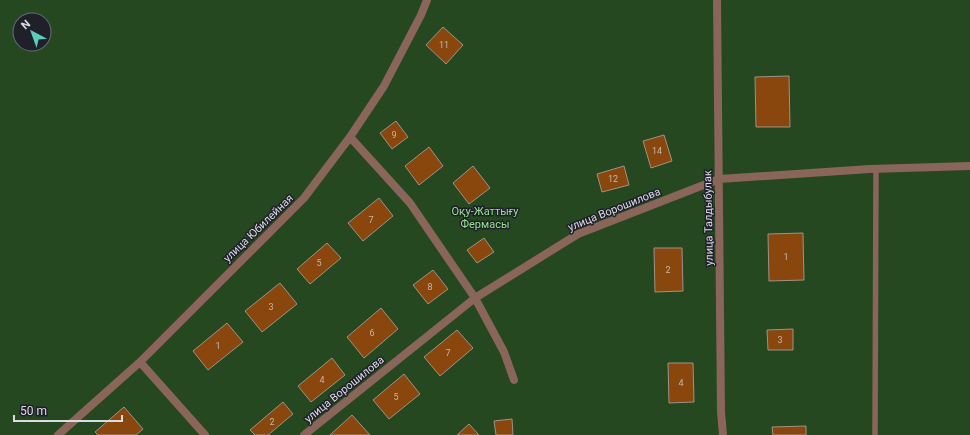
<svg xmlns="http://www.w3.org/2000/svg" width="970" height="435" font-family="Roboto,sans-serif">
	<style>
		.green { fill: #254821; fill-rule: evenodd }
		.building { fill: #89460d; stroke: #9f9289 }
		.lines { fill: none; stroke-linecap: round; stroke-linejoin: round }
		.lane { stroke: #89655a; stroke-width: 5.5 }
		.street { stroke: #89655a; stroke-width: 8 }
		.labels { text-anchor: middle; stroke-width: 3; stroke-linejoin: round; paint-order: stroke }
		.number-label { font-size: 9px; fill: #c6b6ae }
		.street-label { font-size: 11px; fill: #dbdce3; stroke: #20202b }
		.park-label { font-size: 11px; fill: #95e28b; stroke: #20202b }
	</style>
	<rect width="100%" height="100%" fill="#2a2a35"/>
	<path class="green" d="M 0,0 L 970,0 L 970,435 L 0,435 ZM 20,20 L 44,20 L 44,44 L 20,44 Z"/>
	<path class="building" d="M 443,27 L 463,45 L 446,64 L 426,45 Z
		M 789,76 L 790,127 L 756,127 L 755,77 Z
		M 396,121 L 408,137 L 392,149 L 380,133 Z
		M 664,135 L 672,161 L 651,168 L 643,141 Z
		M 429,147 L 443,166 L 419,185 L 405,166 Z
		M 473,166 L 490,188 L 469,204 L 453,183 Z
		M 624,166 L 629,185 L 602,192 L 597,174 Z
		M 379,198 L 393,216 L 363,241 L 348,223 Z
		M 803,233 L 804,280 L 769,281 L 768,234 Z
		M 484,238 L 494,252 L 477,263 L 467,250 Z
		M 327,243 L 341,258 L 310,284 L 297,269 Z
		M 654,248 L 682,248 L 683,291 L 655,292 Z
		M 433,270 L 448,289 L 428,304 L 413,285 Z
		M 280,283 L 297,304 L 262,332 L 245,311 Z
		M 381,308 L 398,329 L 364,358 L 347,337 Z
		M 227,323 L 243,342 L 208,370 L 193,351 Z
		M 793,329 L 793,350 L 768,350 L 767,330 Z
		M 457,330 L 473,348 L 440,376 L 424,357 Z
		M 332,358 L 345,375 L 311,402 L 298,386 Z
		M 668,363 L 693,363 L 694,402 L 669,403 Z
		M 404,374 L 420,394 L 389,419 L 373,400 Z
		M 283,402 L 293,414 L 268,435 L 255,435 L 250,430 Z
		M 124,407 L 143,429 L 136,435 L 98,435 L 95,432 Z
		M 352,415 L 370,435 L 330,435 Z
		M 512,419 L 513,435 L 496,435 L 494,421 Z
		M 469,424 L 479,435 L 457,435 Z
		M 806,426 L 806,435 L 773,435 L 772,427 Z"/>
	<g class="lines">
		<path class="lane" d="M 875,435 L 876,168"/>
		<path class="street" d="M 717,0 L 721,412 L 723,435
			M 350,137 L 410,203 L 475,298 L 504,352 L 514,380
			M 140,362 L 205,435
			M 58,435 L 140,362 L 304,198 L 350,137 L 384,86 L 421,15 L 427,0
			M 304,435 L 475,298 L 578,234 L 719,179 L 870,169 L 970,166"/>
	</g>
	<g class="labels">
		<g class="number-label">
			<text x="444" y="48">11</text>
			<text x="394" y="138">9</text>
			<text x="657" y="154">14</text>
			<text x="613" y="182">12</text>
			<text x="371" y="223">7</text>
			<text x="786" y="260">1</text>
			<text x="319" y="266">5</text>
			<text x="668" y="273">2</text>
			<text x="430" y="290">8</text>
			<text x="271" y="310">3</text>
			<text x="372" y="336">6</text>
			<text x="780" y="343">3</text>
			<text x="218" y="349">1</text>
			<text x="448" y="356">7</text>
			<text x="322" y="383">4</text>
			<text x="681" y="386">4</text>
			<text x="396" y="400">5</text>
			<text x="272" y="425">2</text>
		</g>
		<g class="street-label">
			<text transform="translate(614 209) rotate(-22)" y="4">улица Ворошилова</text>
			<text transform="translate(708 218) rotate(-91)" y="4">улица Талдыбулак</text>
			<text transform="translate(258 228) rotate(-44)" y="4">улица Юбилейная</text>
			<text transform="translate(344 389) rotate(-39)" y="4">улица Ворошилова</text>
		</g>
		<g class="park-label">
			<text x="485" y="215">Оқу-Жаттығу<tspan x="485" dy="13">Фермасы</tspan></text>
		</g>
	</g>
	<g transform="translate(32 32) rotate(319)"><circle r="19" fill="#20202b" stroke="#6b6b75"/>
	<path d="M0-3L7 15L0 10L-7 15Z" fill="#5bcebc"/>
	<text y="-6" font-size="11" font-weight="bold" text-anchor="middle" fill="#dbdce3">N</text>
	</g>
	<path d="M14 415v6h108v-6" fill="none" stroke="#dbdce3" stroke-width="2"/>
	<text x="20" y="415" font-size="12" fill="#dbdce3" stroke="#20202b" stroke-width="3" paint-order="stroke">50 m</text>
</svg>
